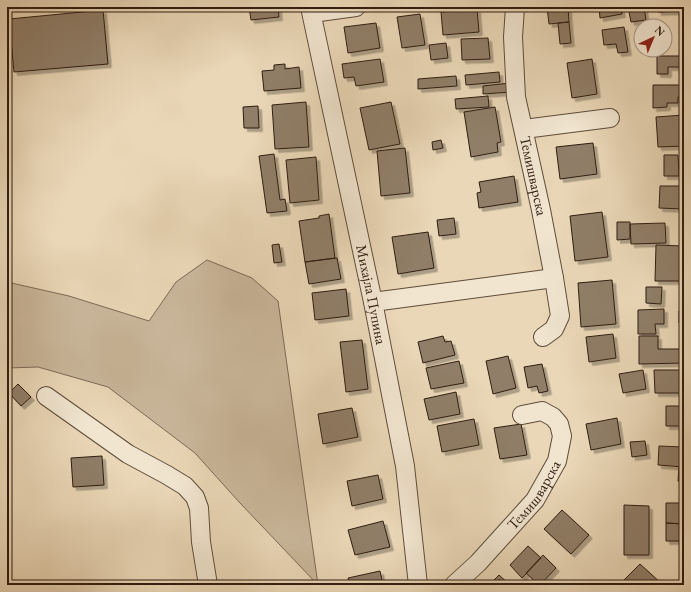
<svg xmlns="http://www.w3.org/2000/svg" width="691" height="592" font-family="'EB Garamond',serif">
	<style>
		.green { fill: #cab79b; stroke: #7c6a56 }
		.building { fill: #907e67; stroke: #2f1d11; filter: url(#shadow) }
		.lines { fill: none; stroke-linecap: round; stroke-linejoin: round }
		.street-casing { stroke: #5e4c3a; stroke-width: 20 }
		.street { stroke: #f1e5d0; stroke-width: 18 }
		.labels { text-anchor: middle; stroke-width: 3.5; stroke-linejoin: round; paint-order: stroke }
		.street-label { font-size: 15px; fill: #2f1d11; stroke: #f1e5d0 }
	</style>
	<defs>
		<filter id="shadow"><feDropShadow dx="3.5" dy="3.5" stdDeviation="0" flood-color="#0004"/></filter>
	</defs>
	<rect width="100%" height="100%" fill="#ead7b7"/>
	<filter id="stains"><feTurbulence type="fractalNoise" baseFrequency=".005" numOctaves="4"/><feColorMatrix values="0 0 0 0 .2 0 0 0 0 .09 0 0 0 0 .02 0 0 0 .5 -.17"/></filter>
	<radialGradient id="worn" r=".72"><stop offset=".6" stop-color="#630" stop-opacity="0"/><stop offset="1" stop-color="#630" stop-opacity=".3"/></radialGradient>
	<path class="green" d="M 207,260 L 252,278 L 278,301 L 318,585 L 240,503 L 195,453 L 108,387 L 38,367 L 7,368 L 7,369 L 7,282 L 69,296 L 149,321 L 176,282 Z"/>
	<path class="building" d="M 249,7 L 278,7 L 279,17 L 251,20 Z
		M 547,7 L 568,7 L 569,22 L 549,24 Z
		M 599,7 L 621,7 L 622,14 L 600,18 Z
		M 628,7 L 644,7 L 646,20 L 631,22 Z
		M 657,7 L 682,7 L 682,11 L 658,12 Z
		M 477,9 L 479,32 L 443,35 L 441,12 Z
		M 103,10 L 108,64 L 14,72 L 9,19 Z
		M 420,14 L 425,45 L 402,48 L 397,17 Z
		M 569,22 L 571,43 L 560,44 L 558,23 Z
		M 376,23 L 380,48 L 348,53 L 344,27 Z
		M 624,27 L 628,52 L 618,53 L 616,44 L 604,45 L 602,30 Z
		M 488,38 L 490,59 L 462,60 L 461,39 Z
		M 446,43 L 448,58 L 431,60 L 429,45 Z
		M 657,56 L 684,56 L 684,67 L 668,67 L 668,74 L 657,74 Z
		M 380,59 L 384,82 L 356,86 L 354,77 L 344,78 L 342,64 Z
		M 592,59 L 597,94 L 572,98 L 567,63 Z
		M 285,64 L 285,69 L 299,67 L 301,88 L 264,91 L 262,71 L 274,70 L 274,65 Z
		M 499,72 L 500,82 L 466,85 L 465,75 Z
		M 456,76 L 457,86 L 418,89 L 418,79 Z
		M 510,83 L 511,92 L 483,94 L 483,86 Z
		M 653,85 L 683,85 L 683,97 L 678,97 L 678,103 L 667,103 L 667,107 L 653,108 Z
		M 488,96 L 489,107 L 456,109 L 455,99 Z
		M 306,102 L 309,147 L 275,149 L 272,105 Z
		M 391,102 L 400,144 L 369,150 L 360,108 Z
		M 258,106 L 259,128 L 244,128 L 243,107 Z
		M 495,107 L 501,142 L 497,143 L 498,152 L 471,157 L 464,112 Z
		M 684,115 L 684,146 L 658,147 L 656,117 Z
		M 441,140 L 443,148 L 433,150 L 432,142 Z
		M 593,143 L 597,174 L 560,179 L 556,147 Z
		M 405,148 L 410,193 L 381,196 L 377,151 Z
		M 274,154 L 280,200 L 285,199 L 287,211 L 267,213 L 259,156 Z
		M 664,155 L 678,155 L 679,176 L 664,176 Z
		M 316,157 L 319,200 L 290,203 L 286,160 Z
		M 514,176 L 518,202 L 479,208 L 477,193 L 481,192 L 479,182 Z
		M 660,186 L 684,186 L 684,209 L 659,208 Z
		M 602,212 L 608,257 L 575,261 L 570,216 Z
		M 329,214 L 335,258 L 305,262 L 299,221 L 319,218 L 319,216 Z
		M 454,218 L 456,234 L 439,236 L 437,220 Z
		M 617,222 L 630,222 L 630,239 L 617,240 Z
		M 665,223 L 666,243 L 631,244 L 630,224 Z
		M 428,232 L 434,268 L 398,274 L 392,237 Z
		M 279,244 L 282,262 L 274,263 L 272,245 Z
		M 656,245 L 684,246 L 684,281 L 655,281 Z
		M 337,258 L 341,279 L 309,284 L 305,262 Z
		M 612,280 L 616,324 L 581,327 L 578,283 Z
		M 646,287 L 662,287 L 661,304 L 646,303 Z
		M 346,289 L 349,316 L 315,320 L 312,293 Z
		M 664,309 L 664,324 L 655,324 L 656,334 L 638,334 L 638,310 Z
		M 679,311 L 684,311 L 684,323 L 679,323 Z
		M 613,334 L 616,358 L 589,362 L 586,337 Z
		M 443,336 L 445,342 L 451,341 L 455,355 L 423,363 L 418,342 Z
		M 639,336 L 658,336 L 658,349 L 684,349 L 684,363 L 639,364 Z
		M 362,340 L 368,389 L 346,392 L 340,342 Z
		M 508,356 L 516,388 L 493,394 L 486,361 Z
		M 459,361 L 464,383 L 431,389 L 426,368 Z
		M 542,364 L 548,391 L 539,393 L 537,386 L 528,388 L 524,367 Z
		M 643,370 L 646,389 L 623,393 L 619,374 Z
		M 654,370 L 684,370 L 684,393 L 655,393 Z
		M 18,384 L 31,397 L 21,406 L 9,393 Z
		M 456,392 L 460,414 L 429,420 L 424,399 Z
		M 666,406 L 684,406 L 684,426 L 666,426 Z
		M 352,408 L 358,437 L 323,444 L 318,414 Z
		M 617,418 L 621,444 L 591,450 L 586,424 Z
		M 474,419 L 479,445 L 442,452 L 437,426 Z
		M 521,424 L 527,455 L 500,459 L 494,428 Z
		M 645,441 L 647,455 L 632,457 L 630,442 Z
		M 659,446 L 684,447 L 684,467 L 658,465 Z
		M 102,456 L 104,485 L 73,487 L 71,458 Z
		M 679,467 L 684,467 L 684,482 L 678,481 Z
		M 378,475 L 383,499 L 352,506 L 347,481 Z
		M 666,503 L 684,503 L 684,524 L 666,523 Z
		M 624,505 L 649,506 L 649,555 L 624,555 Z
		M 562,510 L 589,535 L 571,554 L 544,529 Z
		M 383,521 L 390,547 L 355,555 L 348,530 Z
		M 666,523 L 684,524 L 684,541 L 666,541 Z
		M 528,546 L 541,558 L 522,578 L 510,565 Z
		M 543,555 L 556,568 L 540,585 L 539,585 L 526,573 Z
		M 640,564 L 663,585 L 623,585 L 621,583 Z
		M 380,571 L 383,585 L 350,585 L 348,578 Z
		M 499,575 L 510,585 L 489,585 Z"/>
	<g class="lines">
		<defs>
			<g id="street">
				<path id="s1" d="M 310,7 L 373,302 L 405,466 L 418,585"/>
				<path id="s2" d="M 515,7 L 513,37 L 516,97 L 541,210 L 554,278 L 560,316 L 554,329 L 543,337"/>
				<path d="M 312,13 L 356,7"/>
				<path d="M 524,129 L 610,118"/>
				<path d="M 373,302 L 554,278"/>
				<path d="M 46,396 L 128,454 L 167,475 L 185,486 L 195,497 L 199,508 L 201,542 L 208,585"/>
				<path id="s3" d="M 454,585 L 478,563 L 535,500 L 557,461 L 562,436 L 559,424 L 553,417 L 542,411 L 522,415"/>
			</g>
		</defs>
		<use href="#street" class="street-casing"/>
		<use href="#street" class="street"/>
	</g>
	<g class="labels">
		<g class="street-label">
			<text dy="5" stroke="none"><textPath href="#s2" startOffset="171">Темишварска</textPath></text>
			<text dy="5" stroke="none"><textPath href="#s1" startOffset="294">Михајла Пупина</textPath></text>
			<text dy="5" stroke="none"><textPath href="#s3" startOffset="121">Темишварска</textPath></text>
		</g>
	</g>
	<rect width="691" height="592" fill="none" stroke="#ead7b7" stroke-width="24"/>
	<rect x="8" y="8" width="675" height="576" fill="none" stroke="#2f1d11" stroke-width="2"/>
	<rect x="12" y="12" width="667" height="568" fill="none" stroke="#2f1d11"/>
	<g transform="translate(653 38) rotate(44)"><circle r="19" fill="#f1e5d0" stroke="#a39584"/>
	<path d="M0-3L7 15L0 10L-7 15Z" fill="#8f2418"/>
	<text y="-6" font-size="11" font-weight="bold" text-anchor="middle" fill="#2f1d11">N</text>
	</g>
	<rect width="100%" height="100%" filter="url(#stains)"/>
	<rect width="100%" height="100%" fill="url(#worn)"/>
</svg>
